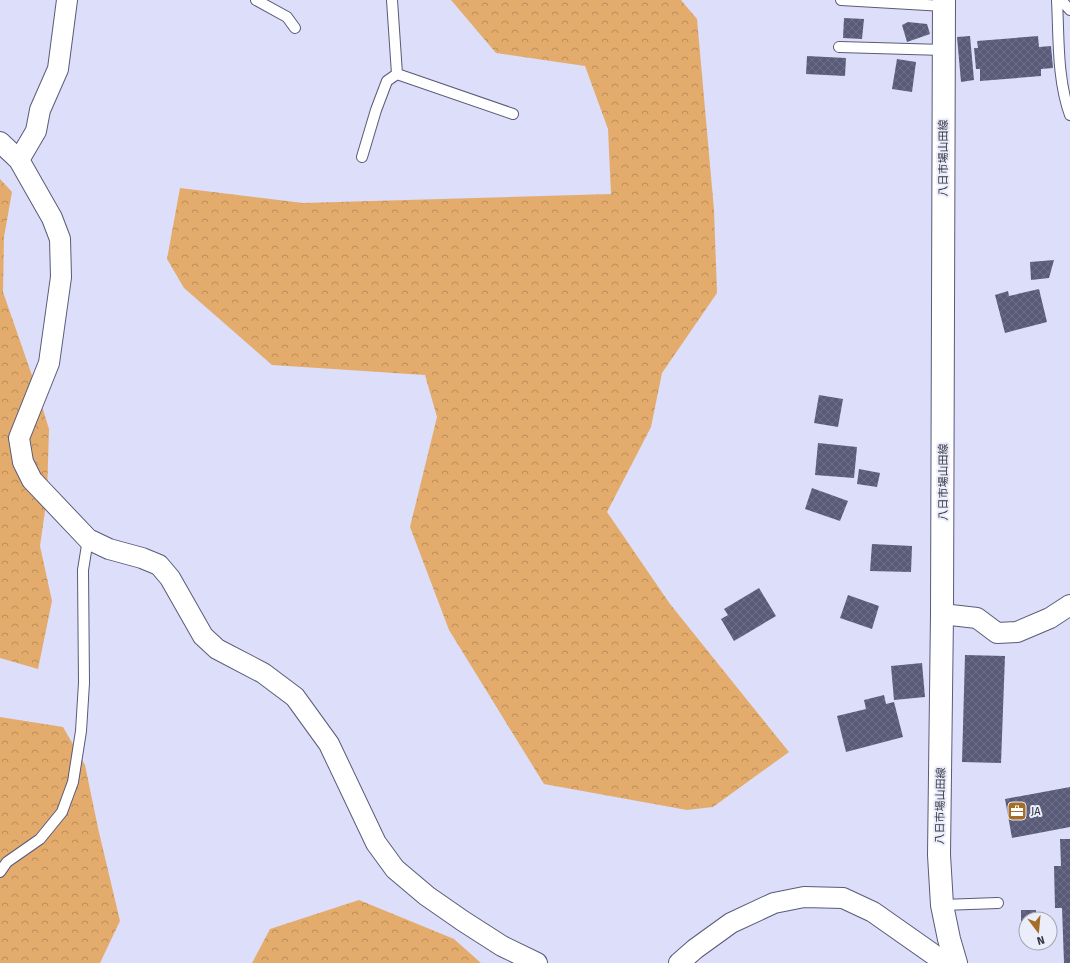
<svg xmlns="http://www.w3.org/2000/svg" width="1070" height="963" font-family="'Fira Sans','Noto Sans JP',sans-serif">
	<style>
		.forest { fill: url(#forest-crowns) }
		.building { fill: url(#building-cross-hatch) }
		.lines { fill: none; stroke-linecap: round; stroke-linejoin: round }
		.service-casing { stroke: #595b78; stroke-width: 12 }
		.minor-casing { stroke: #595b78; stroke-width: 22 }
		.secondary-casing { stroke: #595b78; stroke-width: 24 }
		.service { stroke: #fff; stroke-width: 10 }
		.minor { stroke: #fff; stroke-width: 20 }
		.secondary { stroke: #fff; stroke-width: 22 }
		.labels { text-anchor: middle; stroke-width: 4; stroke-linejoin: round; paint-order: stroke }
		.street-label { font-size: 11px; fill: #343543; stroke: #ebedfb }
		.poi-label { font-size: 11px; fill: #343543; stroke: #ebedfb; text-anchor: start }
	</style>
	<defs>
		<pattern id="forest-crowns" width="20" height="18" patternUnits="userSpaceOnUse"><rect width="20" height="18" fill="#e4ac6c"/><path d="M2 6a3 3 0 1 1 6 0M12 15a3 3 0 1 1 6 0" fill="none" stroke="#ba8d5a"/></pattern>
		<pattern id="building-cross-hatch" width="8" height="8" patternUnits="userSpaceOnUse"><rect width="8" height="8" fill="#595b78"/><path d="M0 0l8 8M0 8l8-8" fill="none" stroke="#6e7088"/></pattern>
	</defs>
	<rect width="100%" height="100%" fill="#dcdefa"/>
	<path class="forest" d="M 451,0 L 681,0 L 697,19 L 714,210 L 717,293 L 662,373 L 651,427 L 607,512 L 670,604 L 789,752 L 713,807 L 687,810 L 544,784 L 449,630 L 410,527 L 437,417 L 425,375 L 272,365 L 184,288 L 167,259 L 180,188 L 303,203 L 611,194 L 608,129 L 585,66 L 496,53 Z
		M 0,179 L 12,192 L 4,237 L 3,292 L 37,390 L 49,429 L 47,497 L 40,546 L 52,601 L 38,669 L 0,658 Z
		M 0,717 L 63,727 L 85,765 L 98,828 L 120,921 L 100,963 L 0,963 Z
		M 359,900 L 454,939 L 481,963 L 252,963 L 270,929 Z"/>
	<path class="building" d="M 844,18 L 864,19 L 862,39 L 843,38 Z
		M 908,22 L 927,24 L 930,34 L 907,42 L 902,25 Z
		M 970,36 L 974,80 L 961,82 L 957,37 Z
		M 1038,36 L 1039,47 L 1051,46 L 1053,68 L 1041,69 L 1041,76 L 980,81 L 980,69 L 976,69 L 974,48 L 978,48 L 977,41 Z
		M 807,56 L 846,58 L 845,76 L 806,74 Z
		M 897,59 L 916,62 L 912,92 L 892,89 Z
		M 1054,260 L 1049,278 L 1031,280 L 1030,262 Z
		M 1039,289 L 1047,322 L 1005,333 L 995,295 L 1008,291 L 1009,296 Z
		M 819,395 L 843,399 L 838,427 L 814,423 Z
		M 818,443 L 857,447 L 854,478 L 815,475 Z
		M 859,469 L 880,473 L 877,487 L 857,484 Z
		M 812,488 L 848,501 L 840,521 L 805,509 Z
		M 872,544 L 912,546 L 911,572 L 870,571 Z
		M 759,588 L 776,616 L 734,641 L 721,619 L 728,615 L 724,609 Z
		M 848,595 L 879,606 L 872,629 L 840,618 Z
		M 965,655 L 1005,656 L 1001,763 L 962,762 Z
		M 922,663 L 925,697 L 894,700 L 891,666 Z
		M 884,695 L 886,704 L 894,702 L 903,737 L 846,752 L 837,716 L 866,709 L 864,700 Z
		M 1070,787 L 1070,827 L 1012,838 L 1005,799 Z
		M 1060,839 L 1070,839 L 1070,963 L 1064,963 L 1062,908 L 1055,908 L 1054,866 L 1061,866 Z
		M 1021,910 L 1036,910 L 1036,919 L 1026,919 L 1026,926 L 1021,926 Z"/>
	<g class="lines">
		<defs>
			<path id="service" d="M 256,0 L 287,17 L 295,28
				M 392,0 L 397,74
				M 841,0 L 944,6
				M 1057,0 C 1059,38 1057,79 1070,115
				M 1061,0 L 1070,10
				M 839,47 L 944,50
				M 362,157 L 376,110 L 387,81 L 397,74 L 513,114
				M 0,872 L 7,862 L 40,839 L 62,812 L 73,782 L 81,731 L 84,683 L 83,570 L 88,539
				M 942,905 L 998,903"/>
			<path id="minor" d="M 0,142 L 19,160 L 52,218 L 60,239 L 61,277 L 49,363 L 19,438 L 23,462 L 32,480 L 88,539 L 109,549 L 142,558 L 159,565 L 170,578 L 203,636 L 217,649 L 263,673 L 295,697 L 329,744 L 376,843 L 395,869 L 427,896 L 463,921 L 502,946 L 537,963
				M 19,160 L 36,131 L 40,110 L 58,69 L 67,0
				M 942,614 L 977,618 L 997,633 L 1017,632 L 1050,618 L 1070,605
				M 679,963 L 695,949 L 731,923 L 774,903 L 804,897 L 843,898 L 873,912 L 937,957 L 949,963"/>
			<path id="secondary" d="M 944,0 L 942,614 L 939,855 L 942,905 L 949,939 L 956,963"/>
		</defs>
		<use href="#service" class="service-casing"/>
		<use href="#minor" class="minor-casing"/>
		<use href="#secondary" class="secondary-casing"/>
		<use href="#service" class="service"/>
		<use href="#minor" class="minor"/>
		<use href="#secondary" class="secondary"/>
	</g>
	<defs>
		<symbol id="office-square" viewBox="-11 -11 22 22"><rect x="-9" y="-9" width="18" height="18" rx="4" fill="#a46e28" stroke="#ebedfb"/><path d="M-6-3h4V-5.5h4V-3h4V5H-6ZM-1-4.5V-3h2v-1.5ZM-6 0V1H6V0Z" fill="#fff"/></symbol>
	</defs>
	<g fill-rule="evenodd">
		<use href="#office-square" x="1006" y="800" width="22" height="22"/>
	</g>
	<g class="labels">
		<g class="street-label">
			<text transform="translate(943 158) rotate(-90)" y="4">八日市場山田線</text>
			<text transform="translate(943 482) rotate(-90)" y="4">八日市場山田線</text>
			<text transform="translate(940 806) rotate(-89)" y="4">八日市場山田線</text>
		</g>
		<g class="poi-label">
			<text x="1031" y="815">JA</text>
		</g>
	</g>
	<g transform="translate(1038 931) rotate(164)"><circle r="19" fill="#ebedfb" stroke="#a2a3b1"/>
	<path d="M0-3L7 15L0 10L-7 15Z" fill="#a46e28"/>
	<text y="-6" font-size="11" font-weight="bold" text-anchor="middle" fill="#343543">N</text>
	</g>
</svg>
